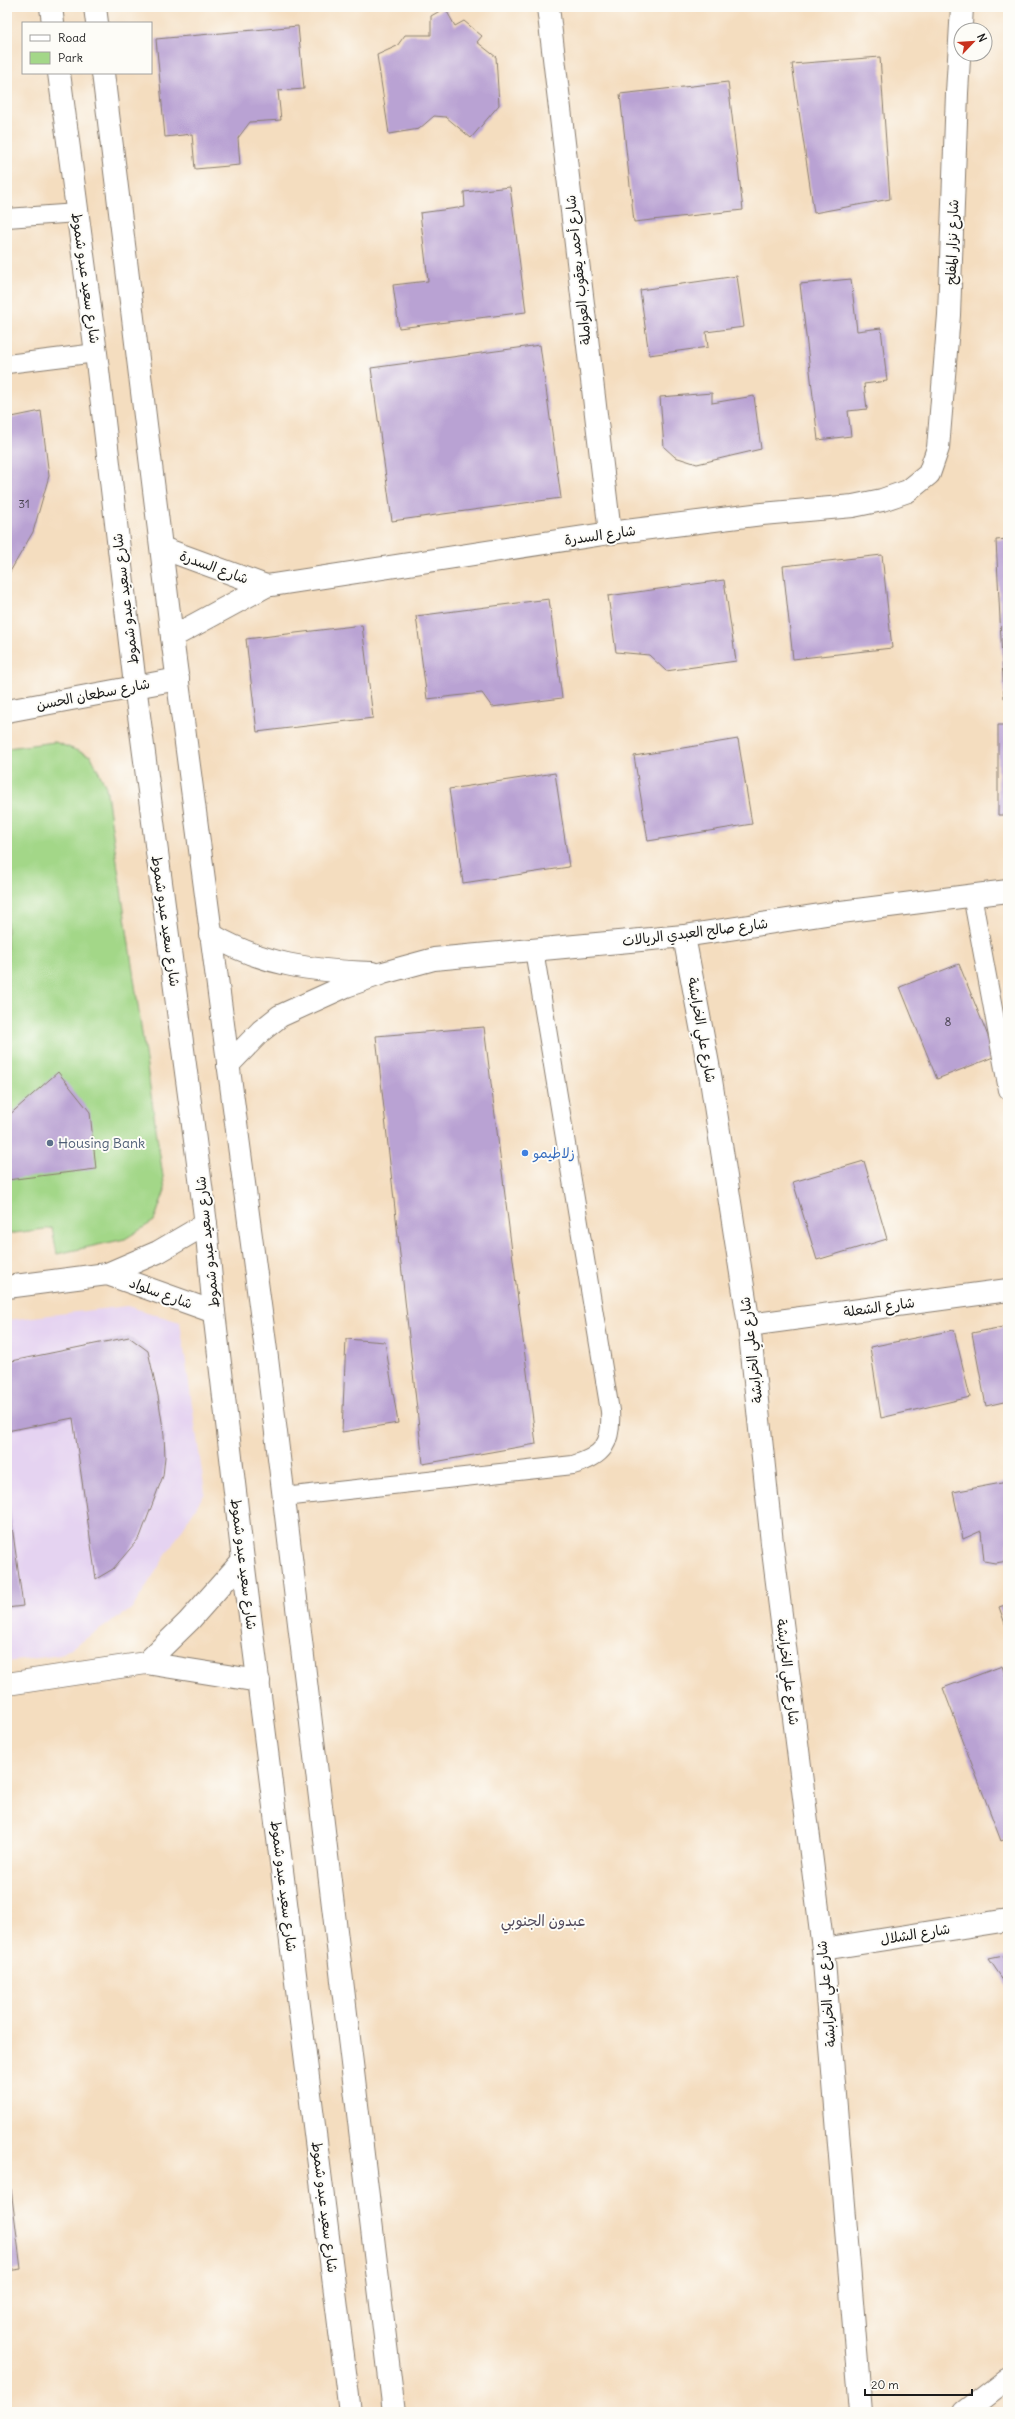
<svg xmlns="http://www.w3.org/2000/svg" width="1015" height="2419" font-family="Delius,'Playpen Sans Arabic',sans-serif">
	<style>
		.built { fill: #e5d3f1 }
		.green { fill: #a3d788; stroke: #607a52 }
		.building { fill: #b9a2d3 }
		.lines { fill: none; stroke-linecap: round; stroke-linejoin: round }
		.lane-casing { stroke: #887c6e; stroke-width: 20 }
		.street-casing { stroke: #887c6e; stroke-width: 24 }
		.secondary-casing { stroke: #887c6e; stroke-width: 24 }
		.lane { stroke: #fff; stroke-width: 18 }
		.street { stroke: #fff; stroke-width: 22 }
		.secondary { stroke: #fff; stroke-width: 22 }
		.service-dot { fill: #5c6f8a; stroke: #fdfcf7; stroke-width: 1.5 }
		.shop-dot { fill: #3f7fe0; stroke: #fdfcf7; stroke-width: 1.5 }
		.labels { text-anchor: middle; stroke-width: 4; stroke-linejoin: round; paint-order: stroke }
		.number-label { font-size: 12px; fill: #433e4a }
		.street-label { font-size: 14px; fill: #1c1c1c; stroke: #fdfcf7 }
		.service-label { font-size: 14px; fill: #4e5e75; stroke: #fdfcf7; text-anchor: start }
		.shop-label { font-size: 14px; fill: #366cbe; stroke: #fdfcf7; text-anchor: start }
		.neighbourhood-label { font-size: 15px; fill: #534b5c; stroke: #fdfcf7 }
	</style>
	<rect width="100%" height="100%" fill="#fdfcf7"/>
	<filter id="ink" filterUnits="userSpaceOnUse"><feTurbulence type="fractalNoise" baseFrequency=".025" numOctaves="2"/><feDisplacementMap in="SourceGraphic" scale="8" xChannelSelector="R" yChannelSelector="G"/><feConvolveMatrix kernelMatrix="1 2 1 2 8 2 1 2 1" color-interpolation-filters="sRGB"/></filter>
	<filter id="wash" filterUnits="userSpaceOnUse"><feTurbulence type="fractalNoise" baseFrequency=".012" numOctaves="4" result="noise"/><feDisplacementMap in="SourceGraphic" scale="16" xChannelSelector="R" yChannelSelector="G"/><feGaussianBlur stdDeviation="0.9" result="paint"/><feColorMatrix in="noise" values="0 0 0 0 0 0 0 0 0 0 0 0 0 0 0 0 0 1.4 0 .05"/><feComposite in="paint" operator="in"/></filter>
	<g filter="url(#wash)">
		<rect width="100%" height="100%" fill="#f4ddbf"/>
		<path class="built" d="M 127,1306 L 180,1322 L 205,1493 L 132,1609 L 60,1655 L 7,1662 L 7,1320 Z"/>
		<path class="green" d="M 55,742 L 91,756 L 106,787 L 165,1190 L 154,1221 L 125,1239 L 57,1254 L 52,1228 L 7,1234 L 7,748 Z"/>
		<g id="blocks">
			<path class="building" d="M 445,8 L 455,26 L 464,21 L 482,36 L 477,42 L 496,57 L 499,105 L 471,138 L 446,117 L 434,116 L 419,129 L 389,134 L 377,55 L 397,46 L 405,35 L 431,35 L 431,16 Z
				M 298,26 L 304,89 L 278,91 L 281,120 L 250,122 L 238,138 L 240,165 L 195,169 L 192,134 L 165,137 L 156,39 Z
				M 880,57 L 890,199 L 814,213 L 792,64 Z
				M 728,82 L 743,210 L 634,222 L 620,94 Z
				M 510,187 L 526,312 L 399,328 L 393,285 L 428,281 L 420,213 L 465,207 L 464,192 Z
				M 737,276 L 744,327 L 706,332 L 708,347 L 649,355 L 640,290 Z
				M 851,279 L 857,331 L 881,328 L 887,381 L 864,384 L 867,409 L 848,411 L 851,436 L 818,440 L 800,284 Z
				M 540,345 L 561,498 L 392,521 L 371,368 Z
				M 712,393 L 712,403 L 754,396 L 761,449 L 697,464 L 675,457 L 664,447 L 660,397 Z
				M 41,411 L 49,476 L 33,532 L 7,577 L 7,418 Z
				M 1008,539 L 1008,698 L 1004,698 L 996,540 Z
				M 882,555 L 892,648 L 793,659 L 783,566 Z
				M 724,580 L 736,661 L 666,671 L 649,655 L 616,652 L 608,596 Z
				M 549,599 L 562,698 L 492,707 L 482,693 L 427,699 L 416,616 Z
				M 362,625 L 373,718 L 257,732 L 246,639 Z
				M 998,725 L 1008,725 L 1008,815 L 998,815 Z
				M 738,739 L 752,824 L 648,841 L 634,756 Z
				M 555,773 L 569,867 L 463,883 L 449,789 Z
				M 959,964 L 996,1056 L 937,1079 L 900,987 Z
				M 484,1027 L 536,1444 L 423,1464 L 376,1036 Z
				M 58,1072 L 90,1112 L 96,1169 L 7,1180 L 7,1117 Z
				M 864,1161 L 887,1239 L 817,1260 L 793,1182 Z
				M 1008,1326 L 1008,1401 L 986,1406 L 972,1333 Z
				M 954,1330 L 970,1397 L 881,1418 L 870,1347 Z
				M 129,1337 L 148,1351 L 158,1396 L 164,1435 L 165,1457 L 163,1476 L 140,1537 L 113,1569 L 96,1579 L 73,1418 L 7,1431 L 7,1362 Z
				M 346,1339 L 385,1342 L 398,1423 L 342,1432 Z
				M 1007,1482 L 1008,1561 L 995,1563 L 984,1561 L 981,1531 L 963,1539 L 953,1492 Z
				M 7,1504 L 9,1504 L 23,1606 L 7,1608 Z
				M 1008,1604 L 1008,1632 L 999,1607 Z
				M 1002,1666 L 1008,1683 L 1008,1838 L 1001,1841 L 943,1688 Z
				M 1008,1955 L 1008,1987 L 989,1959 Z
				M 11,2189 L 21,2269 L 7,2271 L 7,2190 Z"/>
		</g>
	</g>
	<g filter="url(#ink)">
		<use href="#blocks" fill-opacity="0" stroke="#887c6e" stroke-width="1"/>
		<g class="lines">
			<defs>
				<path id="lane" d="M 7,218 L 77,213
					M 7,364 L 96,353
					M 972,895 L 1008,1090
					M 284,1497 L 573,1465 C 604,1456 612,1443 610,1411 L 534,950"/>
				<path id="street" d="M 548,7 L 610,533
					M 162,548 L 266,586
					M 172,637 L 266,586 L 610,533 L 762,514 L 853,506 L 882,500 L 908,491 L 929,474 L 938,448 L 949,315 L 957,93 L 962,7
					M 7,711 L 178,679
					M 210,934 C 262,965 313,971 372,973
					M 684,936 L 711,1080 L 749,1325 L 772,1543 L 823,1949 L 861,2412
					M 228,1065 L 261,1031 L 280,1016 L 346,986 L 383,973 L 434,959 L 684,936 L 833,913 L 1008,891
					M 107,1274 L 214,1312
					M 7,1287 L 107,1274 L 158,1252 L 206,1224
					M 749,1325 L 1008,1290
					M 146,1663 L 189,1621 L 243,1560
					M 7,1684 L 146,1663 L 259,1681
					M 823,1949 L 1008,1920
					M 964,2412 L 1008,2378"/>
				<path id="secondary" d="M 51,7 L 53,23
					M 95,7 L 97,23
					M 59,73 L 96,353 L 135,685 L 206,1224 L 214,1312 L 243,1560 L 350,2412
					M 103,73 L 172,637 L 267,1358 L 394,2412"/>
			</defs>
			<use href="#lane" class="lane-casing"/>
			<use href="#street" class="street-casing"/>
			<use href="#secondary" class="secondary-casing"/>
			<use href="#lane" class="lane"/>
			<use href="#street" class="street"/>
			<use href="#secondary" class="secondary"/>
		</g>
	</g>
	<circle class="service-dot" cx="50" cy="1143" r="4"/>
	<circle class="shop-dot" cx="525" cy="1153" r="4"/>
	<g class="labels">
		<g class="number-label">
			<text x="24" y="508">31</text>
			<text x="948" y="1026">8</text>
		</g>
		<g class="street-label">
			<text transform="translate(952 242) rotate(-88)" y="5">شارع نزار المفلح</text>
			<text transform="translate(578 270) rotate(-96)" y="5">شارع أحمد يعقوب العواملة</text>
			<text transform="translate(86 278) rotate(82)" y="5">شارع سعيد عبدو شموط</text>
			<text transform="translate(600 535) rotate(-8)" y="5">شارع السدرة</text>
			<text transform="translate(214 567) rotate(20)" y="5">شارع السدرة</text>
			<text transform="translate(125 599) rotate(-97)" y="5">شارع سعيد عبدو شموط</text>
			<text transform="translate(93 694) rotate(-11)" y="5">شارع سطعان الحسن</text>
			<text transform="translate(166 921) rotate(82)" y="5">شارع سعيد عبدو شموط</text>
			<text transform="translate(695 932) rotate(-7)" y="5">شارع صالح العبدي الريالات</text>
			<text transform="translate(702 1030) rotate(80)" y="5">شارع علي الخرابشة</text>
			<text transform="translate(207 1242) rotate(-96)" y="5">شارع سعيد عبدو شموط</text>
			<text transform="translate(161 1293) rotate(20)" y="5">شارع سلواد</text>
			<text transform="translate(879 1307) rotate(-8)" y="5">شارع الشعلة</text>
			<text transform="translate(751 1350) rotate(-97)" y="5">شارع علي الخرابشة</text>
			<text transform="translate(244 1564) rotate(83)" y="5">شارع سعيد عبدو شموط</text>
			<text transform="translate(788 1672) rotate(83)" y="5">شارع علي الخرابشة</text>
			<text transform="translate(284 1886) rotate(83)" y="5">شارع سعيد عبدو شموط</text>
			<text transform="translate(915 1934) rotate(-9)" y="5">شارع الشلال</text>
			<text transform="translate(826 1994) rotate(-95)" y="5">شارع علي الخرابشة</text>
			<text transform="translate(325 2207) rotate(83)" y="5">شارع سعيد عبدو شموط</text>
		</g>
		<g class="service-label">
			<text x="58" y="1148">Housing Bank</text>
		</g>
		<g class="shop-label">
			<text x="533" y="1158">زلاطيمو</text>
		</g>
		<g class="neighbourhood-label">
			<text x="543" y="1926">عبدون الجنوبي</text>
		</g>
	</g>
	<rect width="1015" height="2419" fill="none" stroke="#fdfcf7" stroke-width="24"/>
	<rect x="22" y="22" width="130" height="52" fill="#fdfcf7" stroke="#a3a29f"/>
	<rect x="30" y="35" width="20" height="6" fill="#ffffff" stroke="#a3a29f"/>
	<text x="58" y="42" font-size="12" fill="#1c1c1c">Road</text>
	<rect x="30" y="52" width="20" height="12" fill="#a3d788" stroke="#a3a29f"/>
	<text x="58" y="62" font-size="12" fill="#1c1c1c">Park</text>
	<g transform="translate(973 42) rotate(65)"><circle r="19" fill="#fdfcf7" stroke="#a3a29f"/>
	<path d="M0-3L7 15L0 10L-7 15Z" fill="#c8321e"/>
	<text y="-6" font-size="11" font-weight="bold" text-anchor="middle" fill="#1c1c1c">N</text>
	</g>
	<path d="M865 2389v6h107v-6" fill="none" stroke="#1c1c1c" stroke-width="2"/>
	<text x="871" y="2389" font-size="12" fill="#1c1c1c" stroke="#fdfcf7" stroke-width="3" paint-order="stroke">20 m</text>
</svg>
